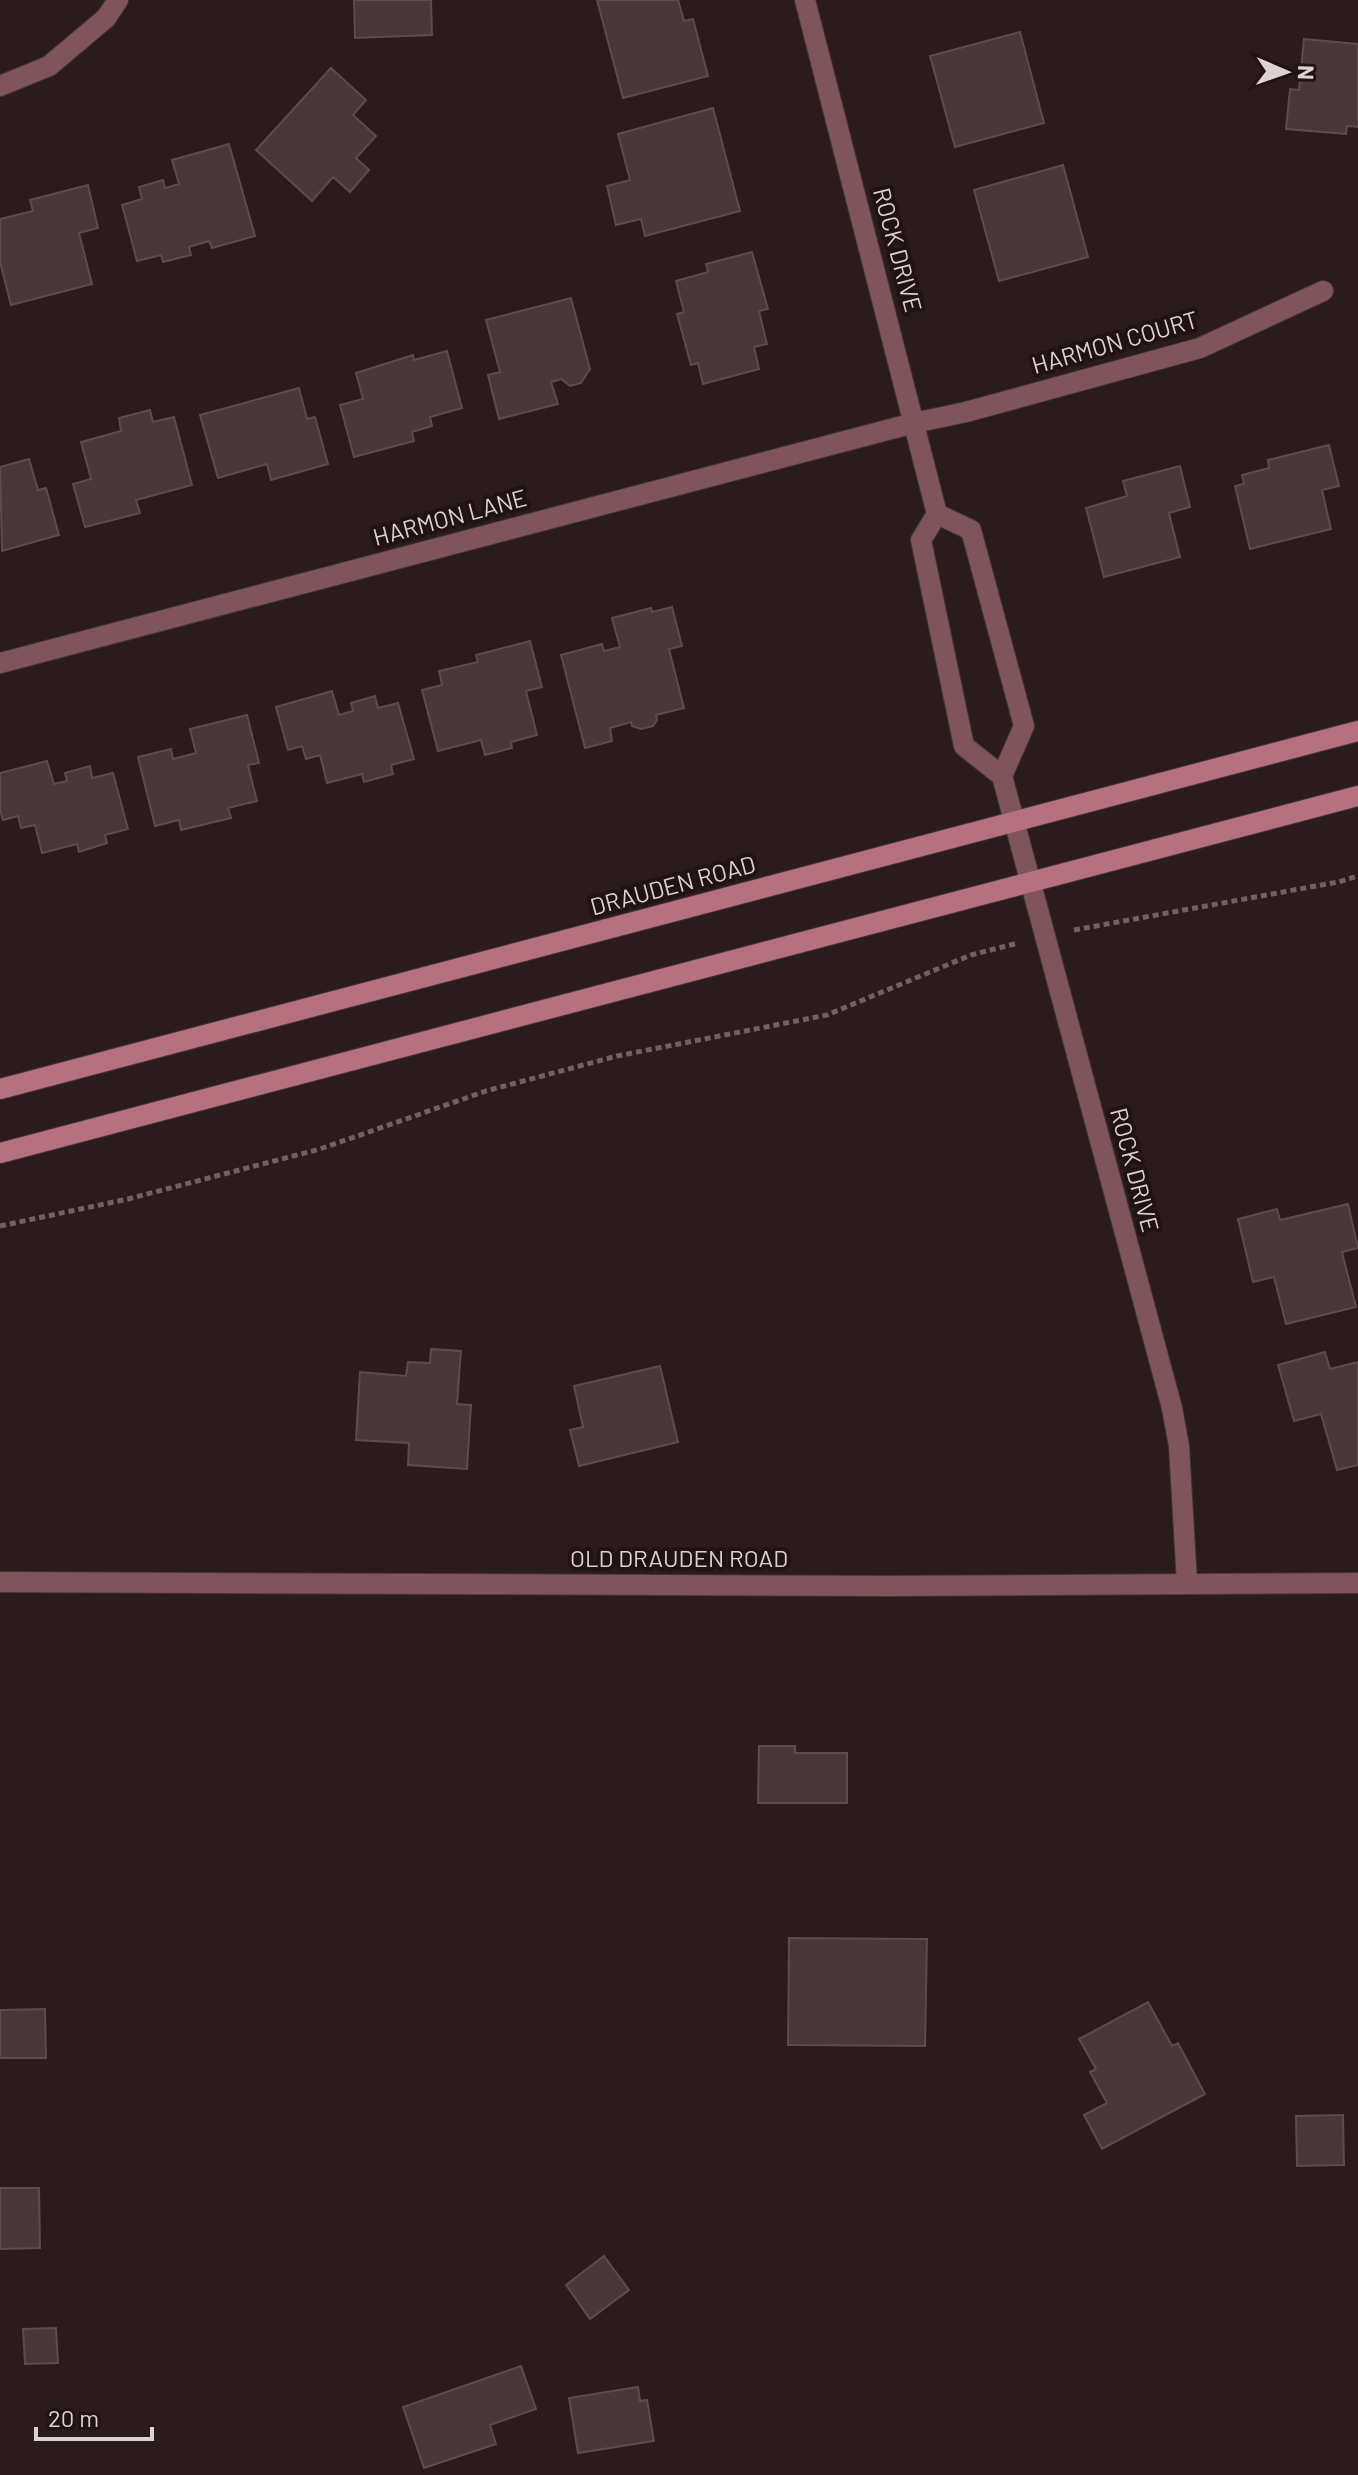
<svg xmlns="http://www.w3.org/2000/svg" width="1358" height="2475" font-family="Barlow,sans-serif">
	<style>
		.building { fill: #49383a; stroke: #5d4b4e; stroke-width: 2 }
		.lines { fill: none; stroke-linecap: round; stroke-linejoin: round }
		.street-casing { stroke: #443536; stroke-width: 22 }
		.secondary-casing { stroke: #443536; stroke-width: 22 }
		.path { stroke: #706264; stroke-width: 5; stroke-dasharray: 6 4; stroke-linecap: butt }
		.street { stroke: #7f545b; stroke-width: 20 }
		.secondary { stroke: #b5717d; stroke-width: 20 }
		.labels { text-anchor: middle; stroke-width: 8; stroke-linejoin: round; paint-order: stroke }
		.street-label { font-size: 24px; fill: #ddd2d3; stroke: #211214 }
	</style>
	<rect width="100%" height="100%" fill="#2b1b1d"/>
	<path class="building" d="M 354,0 L 431,0 L 432,35 L 355,38 Z
		M 597,0 L 678,0 L 684,21 L 693,19 L 708,76 L 623,98 Z
		M 1020,32 L 1044,123 L 955,147 L 930,56 Z
		M 1304,39 L 1358,44 L 1358,127 L 1347,126 L 1346,134 L 1286,129 L 1290,89 L 1299,90 Z
		M 331,68 L 366,100 L 353,115 L 376,136 L 356,158 L 369,170 L 350,192 L 333,177 L 312,201 L 256,150 Z
		M 713,108 L 740,211 L 645,236 L 641,219 L 616,225 L 607,186 L 630,180 L 618,134 Z
		M 229,144 L 255,236 L 212,248 L 209,241 L 189,247 L 191,255 L 163,262 L 161,255 L 137,261 L 122,205 L 142,199 L 139,187 L 163,180 L 165,188 L 179,184 L 172,160 Z
		M 1063,165 L 1088,257 L 999,281 L 974,190 Z
		M 88,185 L 98,228 L 79,233 L 92,284 L 11,305 L 0,262 L 0,219 L 33,211 L 30,200 Z
		M 752,252 L 768,309 L 759,311 L 767,344 L 754,347 L 759,369 L 703,384 L 698,363 L 691,365 L 677,314 L 684,312 L 676,281 L 708,272 L 706,264 Z
		M 571,298 L 590,369 L 581,383 L 570,386 L 561,379 L 551,382 L 558,404 L 499,419 L 488,375 L 500,372 L 486,320 Z
		M 447,351 L 462,408 L 430,417 L 432,426 L 412,432 L 414,441 L 354,457 L 340,405 L 363,399 L 356,373 L 413,355 L 414,360 Z
		M 299,388 L 307,419 L 315,417 L 328,464 L 271,480 L 267,464 L 218,478 L 200,415 Z
		M 150,410 L 153,422 L 174,417 L 192,485 L 136,500 L 140,513 L 85,527 L 73,484 L 91,479 L 81,442 L 121,431 L 119,418 Z
		M 1329,445 L 1339,486 L 1322,490 L 1331,529 L 1250,549 L 1235,486 L 1244,484 L 1242,475 L 1269,468 L 1268,460 Z
		M 29,459 L 38,490 L 46,488 L 59,535 L 2,551 L 0,467 Z
		M 1180,466 L 1190,507 L 1169,513 L 1180,557 L 1104,577 L 1086,508 L 1127,496 L 1123,481 Z
		M 672,607 L 682,646 L 669,649 L 684,708 L 656,715 L 657,720 L 653,726 L 641,729 L 632,726 L 631,722 L 610,728 L 612,741 L 585,748 L 561,655 L 602,644 L 604,651 L 620,647 L 612,618 L 651,608 L 652,612 Z
		M 530,641 L 542,687 L 526,691 L 537,735 L 511,742 L 512,748 L 485,755 L 481,740 L 438,751 L 422,690 L 442,685 L 439,671 L 478,662 L 476,655 Z
		M 332,691 L 339,715 L 353,711 L 351,703 L 375,696 L 378,708 L 398,703 L 414,759 L 391,765 L 393,774 L 364,782 L 362,774 L 327,783 L 320,755 L 306,759 L 302,746 L 288,750 L 276,707 Z
		M 247,715 L 259,763 L 248,765 L 257,801 L 228,808 L 231,818 L 181,830 L 179,820 L 155,826 L 138,757 L 171,749 L 173,759 L 196,753 L 190,729 Z
		M 47,761 L 54,784 L 67,781 L 65,773 L 90,766 L 92,778 L 113,773 L 128,829 L 105,835 L 107,843 L 79,852 L 77,844 L 42,853 L 35,825 L 21,828 L 18,816 L 3,820 L 0,810 L 0,773 Z
		M 1348,1204 L 1358,1248 L 1342,1252 L 1356,1307 L 1286,1324 L 1274,1277 L 1253,1282 L 1238,1219 L 1277,1209 L 1280,1220 Z
		M 431,1349 L 461,1351 L 457,1404 L 471,1405 L 467,1469 L 408,1465 L 409,1443 L 356,1440 L 360,1372 L 406,1376 L 408,1362 L 430,1363 Z
		M 1325,1352 L 1330,1369 L 1358,1362 L 1358,1465 L 1337,1470 L 1321,1414 L 1294,1421 L 1278,1365 Z
		M 660,1366 L 678,1442 L 579,1466 L 570,1430 L 583,1427 L 574,1386 Z
		M 759,1746 L 795,1746 L 795,1753 L 847,1753 L 847,1803 L 758,1803 Z
		M 789,1938 L 927,1939 L 925,2046 L 788,2045 Z
		M 1148,2002 L 1172,2046 L 1178,2043 L 1205,2094 L 1102,2149 L 1084,2115 L 1107,2103 L 1090,2072 L 1096,2069 L 1079,2039 Z
		M 45,2009 L 46,2058 L 0,2058 L 0,2010 Z
		M 1343,2115 L 1344,2165 L 1297,2166 L 1296,2116 Z
		M 0,2188 L 39,2188 L 40,2248 L 0,2249 Z
		M 604,2256 L 629,2290 L 590,2319 L 566,2285 Z
		M 56,2328 L 58,2363 L 25,2364 L 23,2329 Z
		M 521,2366 L 536,2409 L 490,2425 L 496,2444 L 424,2468 L 403,2407 Z
		M 638,2387 L 640,2401 L 647,2400 L 654,2441 L 578,2453 L 569,2398 Z"/>
	<g class="lines">
		<defs>
			<path id="street" d="M 805,0 L 937,514 L 921,540 L 964,746 L 1002,776 L 1172,1408 L 1179,1446 L 1187,1583
				M 0,86 L 49,66 L 106,18 L 118,0
				M 937,514 L 971,530 L 1024,726 L 1002,776
				M 0,663 L 914,423 L 966,412 L 1200,348 L 1323,291
				M 0,1582 L 890,1586 L 1358,1583"/>
			<path id="secondary" d="M 0,1089 L 1358,731
				M 0,1153 L 1358,796"/>
		</defs>
		<use href="#street" class="street-casing"/>
		<use href="#secondary" class="secondary-casing"/>
		<path class="path" d="M 1074,930 L 1338,882 L 1358,876
			M 0,1226 L 128,1199 L 320,1149 L 486,1091 L 617,1056 L 827,1015 L 971,955 L 1018,943"/>
		<use href="#street" class="street"/>
		<use href="#secondary" class="secondary"/>
	</g>
	<g class="labels">
		<g class="street-label">
			<text transform="translate(897 250) rotate(75)" y="8">ROCK DRIVE</text>
			<text transform="translate(1115 343) rotate(-16)" y="8">HARMON COURT</text>
			<text transform="translate(450 518) rotate(-15)" y="8">HARMON LANE</text>
			<text transform="translate(673 886) rotate(-15)" y="8">DRAUDEN ROAD</text>
			<text transform="translate(1134 1170) rotate(75)" y="8">ROCK DRIVE</text>
			<text x="679" y="1567">OLD DRAUDEN ROAD</text>
		</g>
	</g>
	<g transform="translate(1286 72) rotate(92)" stroke="#211214" stroke-width="6" paint-order="stroke">
	<path d="M0-6L14 30L0 20L-14 30Z" fill="#ddd2d3"/>
	<text y="-12" font-size="22" font-weight="bold" text-anchor="middle" fill="#ddd2d3">N</text>
	</g>
	<path d="M36 2427v12h116v-12" fill="none" stroke="#ddd2d3" stroke-width="4"/>
	<text x="48" y="2427" font-size="24" fill="#ddd2d3" stroke="#211214" stroke-width="6" paint-order="stroke">20 m</text>
</svg>
